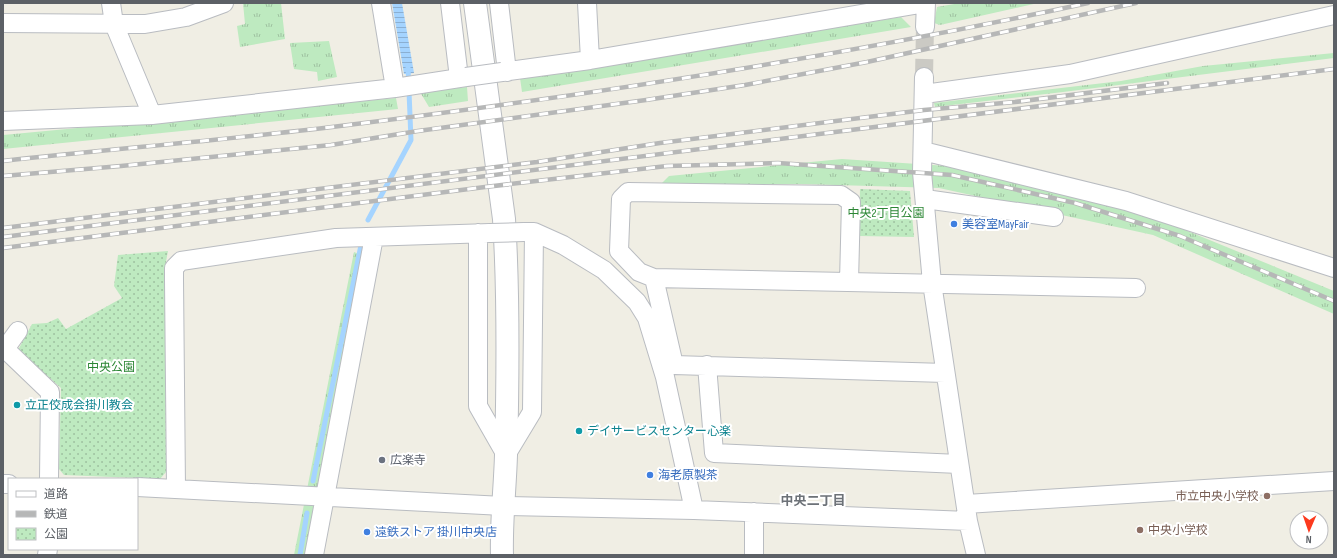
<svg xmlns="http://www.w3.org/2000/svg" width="1337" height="558" font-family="'Sofia Sans Condensed','Noto Sans JP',sans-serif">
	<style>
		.grass { fill: url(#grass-tufts) }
		.park { fill: url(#park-dots) }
		.water { fill: url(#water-rules) }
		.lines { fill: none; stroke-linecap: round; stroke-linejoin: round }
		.stream { stroke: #a5d4ff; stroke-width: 5 }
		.minor-tunnel { stroke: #cbcac4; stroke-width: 18; stroke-dasharray: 18 9; stroke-linecap: butt }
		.minor-casing { stroke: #b9bcc1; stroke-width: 20 }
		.tertiary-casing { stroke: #b9bcc1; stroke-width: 24 }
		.minor { stroke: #fff; stroke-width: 18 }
		.tertiary { stroke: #fff; stroke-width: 22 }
		.rail-casing { stroke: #b6b7b7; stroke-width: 4.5 }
		.rail { stroke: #fff; stroke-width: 3; stroke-dasharray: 9; stroke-linecap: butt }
		.minor-bridge-casing { stroke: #b9bcc1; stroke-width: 20; stroke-linecap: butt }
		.minor-bridge { stroke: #fff; stroke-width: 18 }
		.shop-dot { fill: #3f7fe0; stroke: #fff; stroke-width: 1.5 }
		.culture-dot { fill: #0f9aa8; stroke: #fff; stroke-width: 1.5 }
		.worship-dot { fill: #6b7280; stroke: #fff; stroke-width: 1.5 }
		.education-dot { fill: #8d6e63; stroke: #fff; stroke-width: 1.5 }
		.labels { text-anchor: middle; stroke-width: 4; stroke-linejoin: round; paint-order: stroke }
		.park-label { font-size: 12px; fill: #2b8634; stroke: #fff }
		.shop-label { font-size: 12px; fill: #366cbe; stroke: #fff; text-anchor: start }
		.culture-label { font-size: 12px; fill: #0d838f; stroke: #fff; text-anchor: start }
		.worship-label { font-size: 12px; fill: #5b616d; stroke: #fff; text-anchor: start }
		.education-label { font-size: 12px; fill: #785e54; stroke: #fff; text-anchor: end }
		.neighbourhood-label { font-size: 13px; font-weight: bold; fill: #6d7278; stroke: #fff }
	</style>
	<defs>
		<pattern id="grass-tufts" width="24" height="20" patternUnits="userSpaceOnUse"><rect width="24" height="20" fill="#beeac0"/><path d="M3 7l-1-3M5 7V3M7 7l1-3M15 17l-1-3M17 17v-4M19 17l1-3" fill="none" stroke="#9ec1a0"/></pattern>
		<pattern id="park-dots" width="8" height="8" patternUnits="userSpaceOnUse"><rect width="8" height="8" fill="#beeac0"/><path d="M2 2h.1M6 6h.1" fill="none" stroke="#9ec1a0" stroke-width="1.8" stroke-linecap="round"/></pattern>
		<pattern id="water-rules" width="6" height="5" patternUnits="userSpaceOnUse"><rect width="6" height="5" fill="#a5d4ff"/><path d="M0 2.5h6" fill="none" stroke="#8aafd2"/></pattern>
	</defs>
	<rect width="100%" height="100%" fill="#f0eee4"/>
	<path class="grass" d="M 243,3 L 281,3 L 285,39 L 240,47 L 237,26 L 245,24 Z
		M 960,3 L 1038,3 L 940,25 L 934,23 L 937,7 Z
		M 901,17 L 911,27 L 522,92 L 520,78 Z
		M 329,41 L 337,77 L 318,81 L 317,72 L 294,69 L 290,43 Z
		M 1334,53 L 1334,58 L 1063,92 L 935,107 L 934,103 L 1121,81 L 1203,66 Z
		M 467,87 L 468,101 L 429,107 L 420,92 Z
		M 396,98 L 398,109 L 3,149 L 3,135 Z
		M 842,159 L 948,166 L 1151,216 L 1334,291 L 1334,314 L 1153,235 L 939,188 L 801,184 L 661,184 L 669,176 Z
		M 354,252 L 364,256 L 309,555 L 294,555 Z"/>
	<path class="park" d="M 860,189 L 910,191 L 914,237 L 859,236 Z
		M 168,251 L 165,267 L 166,472 L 160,479 L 64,475 L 59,469 L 61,388 L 18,350 L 32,324 L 47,323 L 58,318 L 66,329 L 122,298 L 114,286 L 118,255 Z"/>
	<path class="water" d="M 392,3 L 402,3 L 414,73 L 404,74 Z"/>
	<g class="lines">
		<path class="stream" d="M 368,220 L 411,140 L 408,67
			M 313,481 L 361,245
			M 300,555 L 307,513"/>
		<path class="minor-tunnel" d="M 924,77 L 925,27"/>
		<defs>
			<path id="minor" d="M 111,3 L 114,24 L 152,115
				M 381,3 L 395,88
				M 450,3 L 459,78
				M 499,3 L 507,72
				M 587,3 L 590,60
				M 3,23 L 145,24 L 186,17 L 224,3
				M 925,27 L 926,3
				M 502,72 L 590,60 L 926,3
				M 924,77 L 922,172 L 932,283 L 968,521 L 976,555
				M 924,94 L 1070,74 L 1334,15
				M 3,121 L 152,115 L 395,88 L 466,77
				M 923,151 L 1126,201 L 1334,268
				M 925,199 L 1054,217
				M 524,232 L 534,232 L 563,245 L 604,270 L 637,302 L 647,318 L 665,377 L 694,510
				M 478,233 L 478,406 L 506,455 L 532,412 L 534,232
				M 654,278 L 674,365 L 945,373
				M 849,282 L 851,202 L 841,195 L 628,192 L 621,199 L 619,251 L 639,272 L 654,278 L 1136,288
				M 3,347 L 50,392 L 49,479
				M 5,349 L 18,331
				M 707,365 L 714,453 L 959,464
				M 3,484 L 9,484
				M 137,487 L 503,506 L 694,510 L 968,521
				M 176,489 L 174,280 L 174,268 L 181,261 L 336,238 L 490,233
				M 966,504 L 1334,481
				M 47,555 L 48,549
				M 314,555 L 374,237
				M 754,555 L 754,512"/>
			<path id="tertiary" d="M 475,3 L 504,219 C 509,297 508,376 506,455 C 505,489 501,521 502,555"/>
		</defs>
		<use href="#minor" class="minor-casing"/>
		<use href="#tertiary" class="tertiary-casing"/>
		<use href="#minor" class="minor"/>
		<use href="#tertiary" class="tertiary"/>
		<defs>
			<path id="rail" d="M 3,161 C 113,149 223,140 332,127 C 586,96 839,57 1088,3
				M 3,176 L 121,166 L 331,145 L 418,131 L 646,100 L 745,85 L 867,62 L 1136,3
				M 3,228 L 537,162 L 660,143 L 924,110 L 1015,102 L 1167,83
				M 3,237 L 1334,69
				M 3,248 L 485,187 L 667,166 L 778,163 L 952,175 L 1075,203 L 1180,236 L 1334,301"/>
		</defs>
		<use href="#rail" class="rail-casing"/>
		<use href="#rail" class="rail"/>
		<defs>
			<path id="minor-bridge" d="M 466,77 L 502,72
				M 490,233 L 524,232"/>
		</defs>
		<use href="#minor-bridge" class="minor-bridge-casing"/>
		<use href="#minor-bridge" class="minor-bridge"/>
	</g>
	<g class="shop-dot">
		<circle cx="954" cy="224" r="4"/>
		<circle cx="650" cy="475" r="4"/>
		<circle cx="367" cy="532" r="4"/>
	</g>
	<g class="culture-dot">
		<circle cx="17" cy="405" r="4"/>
		<circle cx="579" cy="431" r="4"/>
	</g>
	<circle class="worship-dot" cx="382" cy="460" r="4"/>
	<g class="education-dot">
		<circle cx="1267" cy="496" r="4"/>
		<circle cx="1140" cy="530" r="4"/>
	</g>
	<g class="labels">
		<g class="park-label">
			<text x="886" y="217">中央2丁目公園</text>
			<text x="111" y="371">中央公園</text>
		</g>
		<g class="shop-label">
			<text x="962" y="228">美容室MayFair</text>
			<text x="658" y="479">海老原製茶</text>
			<text x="375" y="536">遠鉄ストア 掛川中央店</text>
		</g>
		<g class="culture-label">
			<text x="25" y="409">立正佼成会掛川教会</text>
			<text x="587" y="435">デイサービスセンター心楽</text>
		</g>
		<g class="worship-label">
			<text x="390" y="464">広楽寺</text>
		</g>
		<g class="education-label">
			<text x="1259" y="500">市立中央小学校</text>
			<text x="1148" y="534" text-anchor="start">中央小学校</text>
		</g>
		<g class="neighbourhood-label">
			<text x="813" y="505">中央二丁目</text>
		</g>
	</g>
	<rect width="1337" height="558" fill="none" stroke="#5c6066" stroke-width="8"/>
	<rect x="8" y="478" width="130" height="72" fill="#ffffff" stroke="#bebfc2"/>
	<rect x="16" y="491" width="20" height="6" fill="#ffffff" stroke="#bebfc2"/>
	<text x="44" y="498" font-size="12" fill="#5c6066">道路</text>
	<rect x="16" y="511" width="20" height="6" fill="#b6b7b7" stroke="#bebfc2"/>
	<text x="44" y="518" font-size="12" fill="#5c6066">鉄道</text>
	<rect x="16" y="528" width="20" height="12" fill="url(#park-dots)" stroke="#bebfc2"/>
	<text x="44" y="538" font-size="12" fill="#5c6066">公園</text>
	<g transform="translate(1309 530) rotate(182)"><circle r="19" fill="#ffffff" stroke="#bebfc2"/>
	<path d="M0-3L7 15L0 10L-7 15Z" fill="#fc3a1e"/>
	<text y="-6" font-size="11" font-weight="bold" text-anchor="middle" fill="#5c6066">N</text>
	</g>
</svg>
